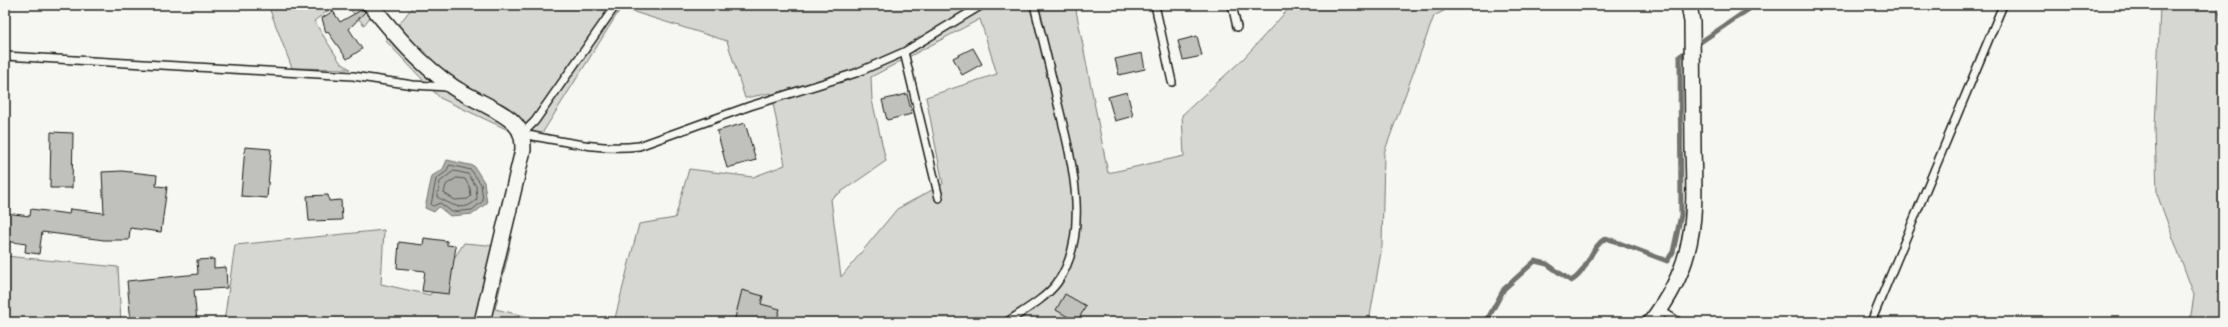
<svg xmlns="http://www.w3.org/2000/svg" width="2228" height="327" font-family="'Gochi Hand',sans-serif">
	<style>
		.green { fill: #d6d6d2; stroke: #797977; fill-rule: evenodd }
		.water { fill: #acaca9; stroke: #727271 }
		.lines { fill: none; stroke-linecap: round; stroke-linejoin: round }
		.shore { stroke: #565654; stroke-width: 1 }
		.stream { stroke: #727271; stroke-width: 5 }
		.building { fill: #c0c0bd; stroke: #1c1c1c }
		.lane-casing { stroke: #1c1c1c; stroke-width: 10 }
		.street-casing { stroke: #1c1c1c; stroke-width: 18 }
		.lane { stroke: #f6f6f2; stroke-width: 7 }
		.street { stroke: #f6f6f2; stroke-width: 15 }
	</style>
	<rect width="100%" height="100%" fill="#f6f6f2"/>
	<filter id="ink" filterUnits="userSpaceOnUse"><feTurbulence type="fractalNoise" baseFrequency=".025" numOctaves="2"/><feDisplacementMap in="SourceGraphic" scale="8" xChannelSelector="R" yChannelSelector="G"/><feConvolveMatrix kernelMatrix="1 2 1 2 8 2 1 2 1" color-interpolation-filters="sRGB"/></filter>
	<g filter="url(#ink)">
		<path class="green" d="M 268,5 L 336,5 L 314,21 L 340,62 L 350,69 L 292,68 Z
			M 346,5 L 362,5 L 371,16 L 364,25 Z
			M 414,5 L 1075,5 L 1108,173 L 1184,156 L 1182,115 L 1244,58 L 1292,5 L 1455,5 L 1434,16 L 1384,153 L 1382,246 L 1369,322 L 614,322 L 639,224 L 675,218 L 689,169 L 753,177 L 785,165 L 771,93 L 745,98 L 727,41 L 621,8 L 536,143 L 440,98 L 386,41 ZM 980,19 L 997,74 L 926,97 L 943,184 L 897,209 L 841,277 L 831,199 L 886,161 L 872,100 L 871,77 Z
			M 2160,5 L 2217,5 L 2223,23 L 2223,322 L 2190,322 L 2194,295 L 2157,194 L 2155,127 Z
			M 384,230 L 381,284 L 430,295 L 464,243 L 510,247 L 495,309 L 551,322 L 224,322 L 235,245 Z
			M 5,256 L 118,267 L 121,322 L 5,322 Z"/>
		<path class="water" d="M 447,160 L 474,166 L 484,182 L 487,203 L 473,214 L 450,216 L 439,207 L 434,212 L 425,208 L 432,176 L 443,169 Z"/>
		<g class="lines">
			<path class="shore" d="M 450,165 L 471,170 L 481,184 L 483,201 L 472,210 L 452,212 L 440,203 L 433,206 L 431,205 L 436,179 L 446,172 Z
				M 454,171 L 468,174 L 476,186 L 477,199 C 463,214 452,204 437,197 L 440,182 Z
				M 457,178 L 465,179 L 470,188 L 471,196 L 468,199 L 455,200 L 444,193 L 446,185 Z"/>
			<path class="stream" d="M 1486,322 L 1504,289 L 1535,261 L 1547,264 L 1571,281 C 1588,272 1589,248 1606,238 L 1667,261 L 1673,252 L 1681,215 L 1680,56 L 1755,5"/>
		</g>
		<path class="building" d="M 363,9 L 365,12 L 349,29 L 362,49 L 347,59 L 328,32 L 326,33 L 322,18 L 333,11 L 340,22 Z
			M 1197,36 L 1202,56 L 1183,60 L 1178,41 Z
			M 973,48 L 982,64 L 962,75 L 953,58 Z
			M 1142,53 L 1145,69 L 1119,75 L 1115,59 Z
			M 1127,92 L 1133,116 L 1115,121 L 1108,97 Z
			M 907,94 L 912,114 L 887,120 L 882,100 Z
			M 745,123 L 756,160 L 727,168 L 717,131 Z
			M 51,132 L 73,133 L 72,188 L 50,188 Z
			M 245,147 L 271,149 L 267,198 L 241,196 Z
			M 122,171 L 157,175 L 156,186 L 167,187 L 161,232 L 130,228 L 129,240 L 104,240 L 42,232 L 39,254 L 25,252 L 26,244 L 5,241 L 5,213 L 30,216 L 31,209 L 69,214 L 70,209 L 104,213 L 102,172 Z
			M 328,195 L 329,201 L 341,200 L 342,220 L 309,221 L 307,196 Z
			M 424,238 L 447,241 L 447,245 L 456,246 L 449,294 L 422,291 L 425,271 L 397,268 L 399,242 L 423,245 Z
			M 214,259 L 214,268 L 226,267 L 227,288 L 194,290 L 197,322 L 131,322 L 127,281 L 198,274 L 197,260 Z
			M 742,290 L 763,296 L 761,304 L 780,309 L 776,322 L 734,322 Z
			M 1065,294 L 1086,306 L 1077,322 L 1056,310 Z"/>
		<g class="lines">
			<defs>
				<path id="lane" d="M 1155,5 L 1172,82
					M 1232,5 L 1237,27
					M 904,52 L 939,198
					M 5,56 L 353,76 L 413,85 L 448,87
					M 522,134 C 561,141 600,151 639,146 L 750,106 L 856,73 L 904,52 L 982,5
					M 522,134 L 535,121 L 616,5
					M 1660,310 L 1679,322
					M 1007,322 C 1023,311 1045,299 1057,283 C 1093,232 1070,154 1057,100 C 1050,68 1042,37 1034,5
					M 1871,322 L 2003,5"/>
				<path id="street" d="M 371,5 C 396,36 420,64 453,87 C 468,97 503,111 514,123 C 522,131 523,139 523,150 L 482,322
					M 1651,322 C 1666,302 1681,276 1687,252 C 1696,219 1694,184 1693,150 C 1693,107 1692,64 1692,22 L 1689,5"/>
			</defs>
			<use href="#lane" class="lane-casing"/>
			<use href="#street" class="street-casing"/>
			<use href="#lane" class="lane"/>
			<use href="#street" class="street"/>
		</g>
	</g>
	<rect width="2228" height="327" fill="none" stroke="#f6f6f2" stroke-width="20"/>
	<rect x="10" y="10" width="2208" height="307" fill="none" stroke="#1c1c1c" stroke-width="1.5" filter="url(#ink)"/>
</svg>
